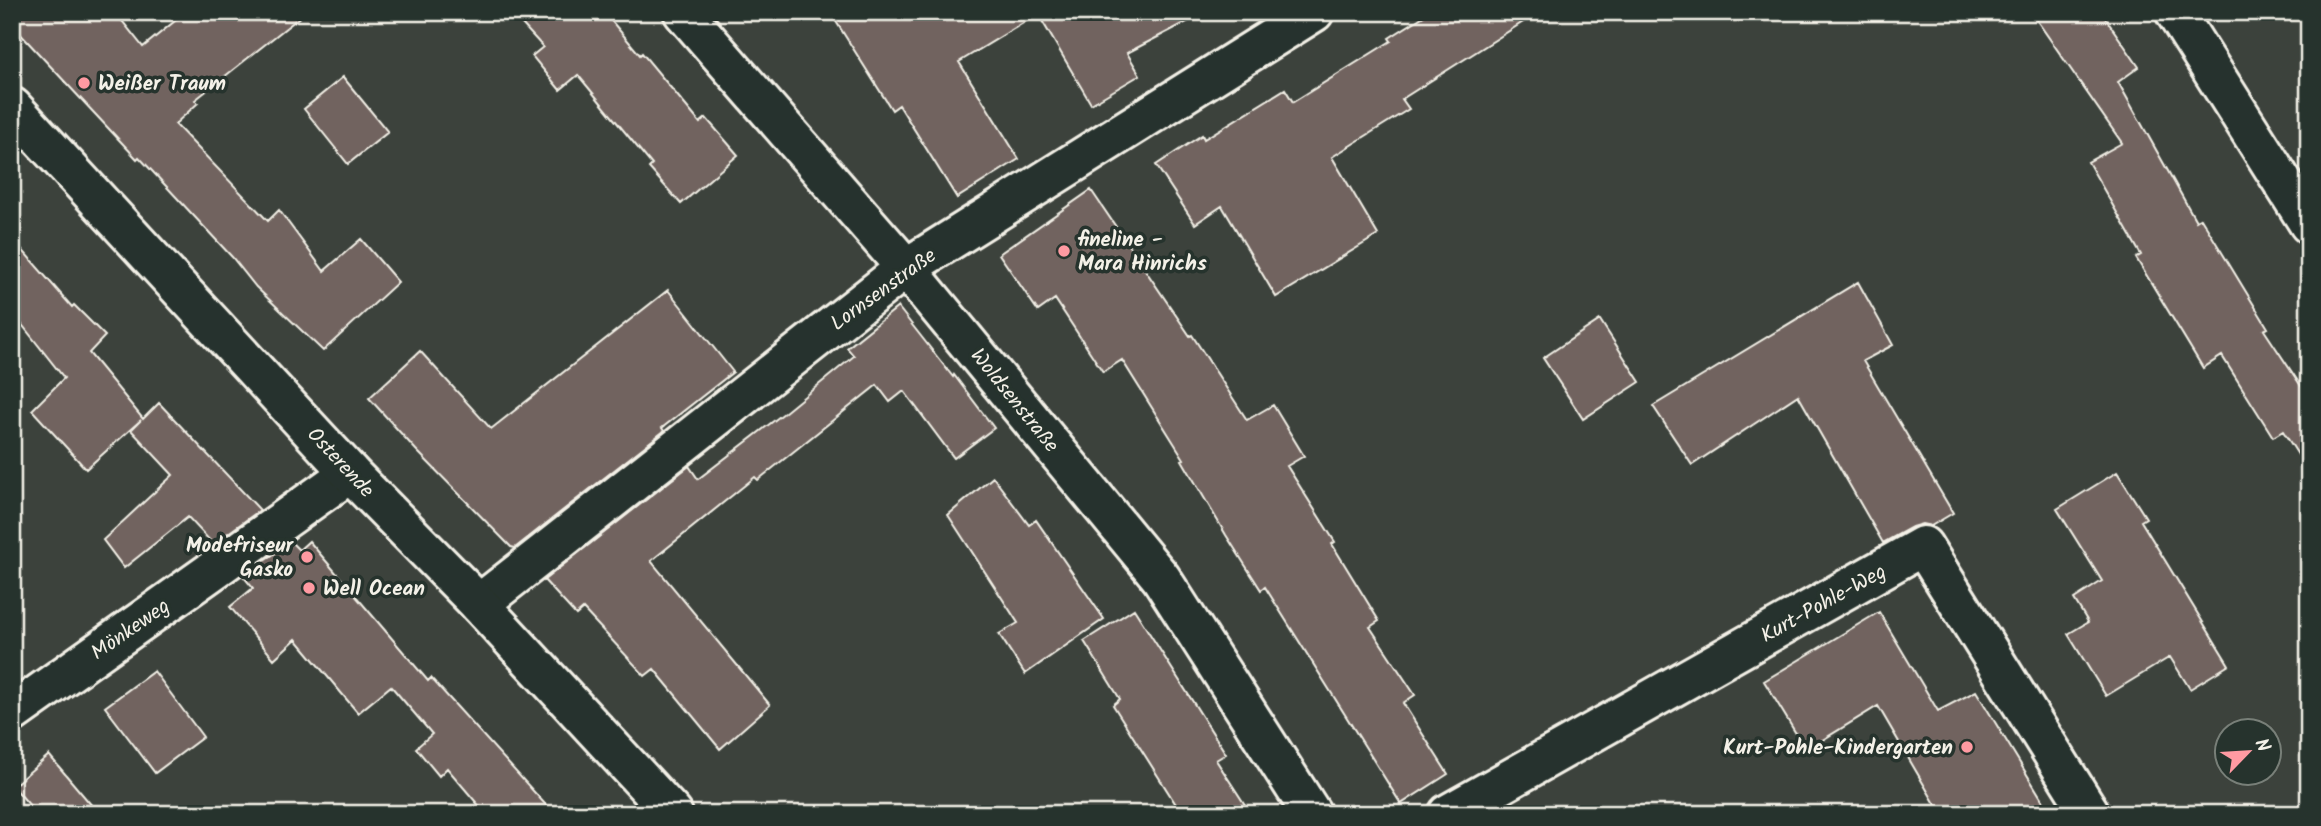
<svg xmlns="http://www.w3.org/2000/svg" width="2321" height="826" font-family="Kalam,sans-serif">
	<style>
		.building { fill: #71645f; stroke: #f4f1e8; stroke-width: 2 }
		.lines { fill: none; stroke-linecap: round; stroke-linejoin: round }
		.street-casing { stroke: #f4f1e8; stroke-width: 44 }
		.secondary-casing { stroke: #f4f1e8; stroke-width: 44 }
		.street { stroke: #26332d; stroke-width: 38 }
		.secondary { stroke: #26332d; stroke-width: 38 }
		.poi-dot { fill: #ff9aa2; stroke: #26332d; stroke-width: 2.5 }
		.labels { text-anchor: middle; stroke-width: 7; stroke-linejoin: round; paint-order: stroke }
		.poi-label { font-size: 21px; font-weight: bold; fill: #f4f1e8; stroke: #26332d; text-anchor: start }
		.street-label { font-size: 21px; fill: #f4f1e8; stroke: #26332d }
	</style>
	<rect width="100%" height="100%" fill="#3c423c"/>
	<filter id="ink" filterUnits="userSpaceOnUse"><feTurbulence type="fractalNoise" baseFrequency=".0143" numOctaves="2"/><feDisplacementMap in="SourceGraphic" scale="14" xChannelSelector="R" yChannelSelector="G"/><feConvolveMatrix kernelMatrix="1 2 1 2 8 2 1 2 1" color-interpolation-filters="sRGB"/></filter>
	<g filter="url(#ink)">
		<path class="building" d="M 12,12 L 115,12 L 143,47 L 186,12 L 306,12 L 195,100 L 198,103 L 175,124 L 268,221 L 279,210 L 324,271 L 361,239 L 398,282 L 323,351 L 256,287 L 232,257 L 139,157 L 137,159 L 12,25 Z
			M 511,12 L 604,12 L 640,55 L 642,53 L 700,123 L 706,118 L 738,155 L 681,204 L 649,168 L 652,165 L 578,75 L 560,90 L 532,56 L 543,47 Z
			M 830,12 L 1206,12 L 1127,53 L 1140,75 L 1091,104 L 1038,14 L 959,62 L 1019,159 L 957,198 L 899,105 L 892,110 Z
			M 1430,12 L 1539,12 L 1402,99 L 1409,109 L 1332,157 L 1378,235 L 1276,297 L 1222,206 L 1195,224 L 1156,165 L 1202,135 L 1204,139 L 1285,89 L 1293,102 L 1391,41 L 1389,38 Z
			M 2031,12 L 2101,12 L 2139,67 L 2118,82 L 2196,221 L 2201,218 L 2268,328 L 2264,330 L 2309,398 L 2309,472 L 2283,431 L 2273,437 L 2222,356 L 2203,368 L 2136,258 L 2141,255 L 2088,162 L 2122,143 Z
			M 343,77 L 388,132 L 348,164 L 304,109 Z
			M 1091,190 L 1190,336 L 1192,335 L 1247,420 L 1273,405 L 1304,456 L 1287,466 L 1335,542 L 1332,544 L 1379,621 L 1370,627 L 1415,695 L 1403,703 L 1448,774 L 1401,804 L 1265,587 L 1261,590 L 1226,535 L 1182,460 L 1184,459 L 1122,360 L 1103,372 L 1055,299 L 1038,311 L 999,254 Z
			M 12,238 L 72,307 L 74,305 L 105,336 L 89,353 L 143,419 L 159,403 L 260,510 L 213,544 L 188,517 L 124,568 L 103,540 L 173,475 L 131,430 L 141,420 L 86,469 L 32,410 L 64,378 L 12,312 Z
			M 1858,282 L 1893,345 L 1863,361 L 1953,513 L 1931,526 L 1922,524 L 1912,527 L 1883,543 L 1798,395 L 1692,465 L 1653,406 Z
			M 668,290 L 733,372 L 662,428 L 664,431 L 515,548 L 511,547 L 416,450 L 369,398 L 420,351 L 491,429 Z
			M 898,307 L 953,377 L 954,375 L 994,428 L 954,458 L 904,391 L 890,402 L 877,385 L 758,480 L 755,477 L 651,561 L 770,705 L 720,749 L 654,669 L 645,676 L 583,609 L 576,615 L 544,580 L 689,466 L 698,479 L 784,413 L 854,356 L 847,348 Z
			M 1600,320 L 1640,382 L 1583,419 L 1543,358 Z
			M 2117,472 L 2146,518 L 2141,521 L 2229,665 L 2190,689 L 2170,657 L 2106,696 L 2068,634 L 2088,622 L 2074,599 L 2102,581 L 2057,509 Z
			M 993,477 L 1029,525 L 1036,520 L 1104,619 L 1025,674 L 999,634 L 1018,623 L 948,515 Z
			M 309,541 L 428,681 L 431,678 L 554,814 L 486,814 L 447,768 L 439,776 L 416,748 L 432,734 L 391,686 L 358,713 L 296,639 L 274,659 L 230,607 L 253,588 L 243,576 L 291,542 L 299,550 Z
			M 1134,609 L 1226,754 L 1216,760 L 1251,814 L 1182,814 L 1113,705 L 1120,699 L 1084,641 Z
			M 1879,612 L 1938,711 L 1976,691 L 2051,814 L 1941,814 L 1878,706 L 1806,750 L 1764,681 Z
			M 154,671 L 203,737 L 155,773 L 105,707 Z
			M 49,755 L 99,814 L 37,814 L 13,786 Z"/>
		<g class="lines">
			<defs>
				<path id="street" d="M 683,12 L 906,268 L 1161,578 L 1312,814
					M 2175,12 L 2309,224
					M 479,604 L 906,268 L 1314,12
					M 12,713 L 350,473
					M 1448,814 L 1923,546 L 2090,813"/>
				<path id="secondary" d="M 12,107 L 350,473 L 479,604 L 673,814"/>
			</defs>
			<use href="#street" class="street-casing"/>
			<use href="#secondary" class="secondary-casing"/>
			<use href="#street" class="street"/>
			<use href="#secondary" class="secondary"/>
		</g>
	</g>
	<g class="poi-dot">
		<circle cx="84" cy="83" r="7"/>
		<circle cx="1064" cy="251" r="7"/>
		<circle cx="307" cy="557" r="7"/>
		<circle cx="309" cy="588" r="7"/>
		<circle cx="1967" cy="747" r="7"/>
	</g>
	<g class="labels">
		<g class="poi-label">
			<text x="98" y="90">Weißer Traum</text>
			<text x="1078" y="246">fineline -<tspan x="1078" dy="24">Mara Hinrichs</tspan></text>
			<text x="293" y="552" text-anchor="end">Modefriseur<tspan x="293" dy="24">Gasko</tspan></text>
			<text x="323" y="595">Well Ocean</text>
			<text x="1953" y="754" text-anchor="end">Kurt-Pohle-Kindergarten</text>
		</g>
		<g class="street-label">
			<text transform="translate(883 289) rotate(-36)" y="7">Lornsenstraße</text>
			<text transform="translate(1015 400) rotate(51)" y="7">Woldsenstraße</text>
			<text transform="translate(341 462) rotate(47)" y="7">Osterende</text>
			<text transform="translate(1823 603) rotate(-29)" y="7">Kurt-Pohle-Weg</text>
			<text transform="translate(130 629) rotate(-35)" y="7">Mönkeweg</text>
		</g>
	</g>
	<rect width="2321" height="826" fill="none" stroke="#26332d" stroke-width="42"/>
	<rect x="21" y="21" width="2279" height="784" fill="none" stroke="#f4f1e8" stroke-width="2.5" filter="url(#ink)"/>
	<g transform="translate(2248 752) rotate(65)"><circle r="33" fill="#26332d" stroke="#787f78" stroke-width="2"/>
	<path d="M0-5L12 26L0 18L-12 26Z" fill="#ff9aa2"/>
	<text y="-10" font-size="19" font-weight="bold" text-anchor="middle" fill="#f4f1e8">N</text>
	</g>
</svg>
